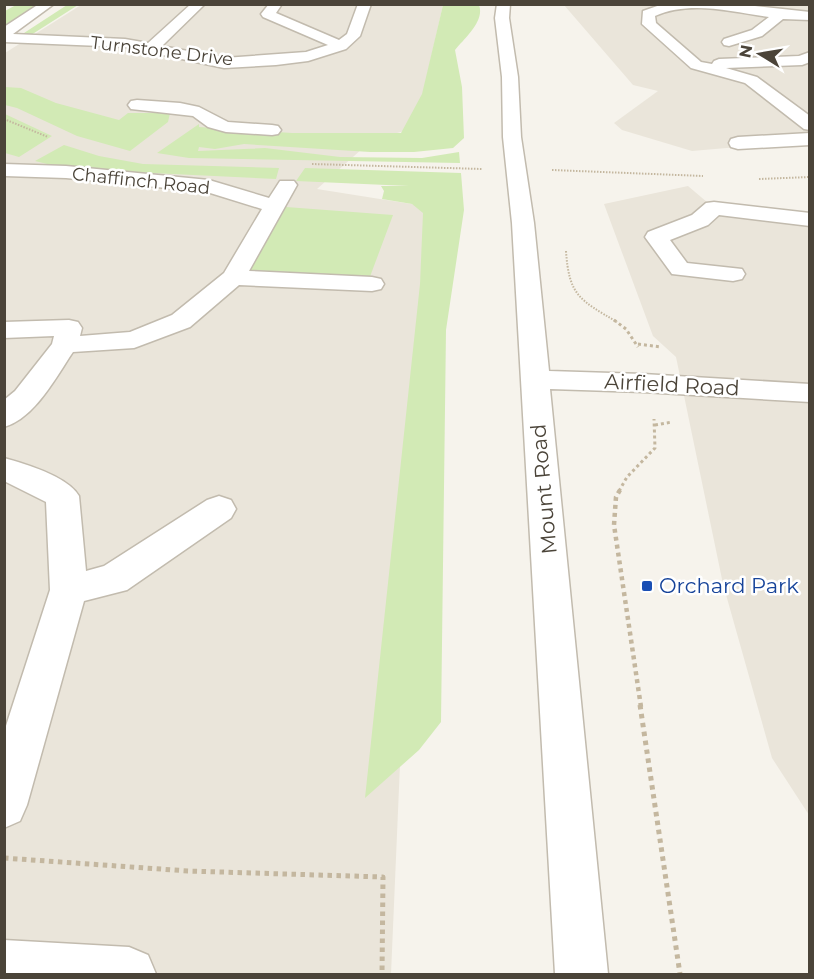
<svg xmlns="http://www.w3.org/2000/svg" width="814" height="979" font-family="Montserrat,sans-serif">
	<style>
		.residential { fill: #eae5da }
		.green { fill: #d2eab5 }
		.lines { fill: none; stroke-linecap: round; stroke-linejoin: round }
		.minor-casing { stroke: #c2bbae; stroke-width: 3 }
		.path-far3 { stroke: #c4b79f; stroke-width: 2; stroke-dasharray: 1.5 1.5; stroke-linecap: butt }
		.path-far2 { stroke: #c4b79f; stroke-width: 3; stroke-dasharray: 3 3; stroke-linecap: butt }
		.path-far1 { stroke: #c4b79f; stroke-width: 4.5; stroke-dasharray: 4 4; stroke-linecap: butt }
		.path { stroke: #c4b79f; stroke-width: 5; stroke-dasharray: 4.5 4.5; stroke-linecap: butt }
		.minor { fill: #fff; fill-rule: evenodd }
		.transit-dot { fill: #1a4fb4; stroke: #fff; stroke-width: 2 }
		.labels { text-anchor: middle; stroke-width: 5; stroke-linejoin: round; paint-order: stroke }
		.far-street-label { font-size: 18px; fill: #4b4439; stroke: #fff }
		.street-label { font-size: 21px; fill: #4b4439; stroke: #fff }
		.transit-label { font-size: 21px; fill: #164399; stroke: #fff; text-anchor: start }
	</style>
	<rect width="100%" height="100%" fill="#f6f3ec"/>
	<path class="residential" d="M 81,5 L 443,5 L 415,128 L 372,140 L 317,189 L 424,206 L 391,974 L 5,974 L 5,53 Z
		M 564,5 L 809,5 L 809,141 L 692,151 L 622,130 L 614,123 L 658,91 L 633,85 Z
		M 688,186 L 714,208 L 809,220 L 809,815 L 772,758 L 723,584 L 676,357 L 653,336 L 604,204 Z"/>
	<path class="green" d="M 16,5 L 38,5 L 5,25 L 5,11 Z
		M 67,5 L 78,5 L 31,35 L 24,33 Z
		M 443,5 L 479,5 C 485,21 465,38 455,50 L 462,87 L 464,138 L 453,148 L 414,152 L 370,152 L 244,144 L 215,149 L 199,147 L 198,151 L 265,148 L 340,157 L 422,158 L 459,152 L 460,163 L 189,158 L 157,153 L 199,124 L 199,127 L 292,133 L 401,133 L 422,94 Z
		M 5,87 L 21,88 L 56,103 L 119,120 L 128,113 L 170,113 L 168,122 L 130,151 L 77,136 L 17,108 L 5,105 Z
		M 5,114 L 52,136 L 19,157 L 5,153 Z
		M 64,145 L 99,156 L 143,164 L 279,168 L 276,179 L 67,169 L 35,161 Z
		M 305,168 L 461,173 L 464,210 L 446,330 L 441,722 L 419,750 L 365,798 L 420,284 L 423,213 L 412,204 L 382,199 L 384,191 L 381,186 L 409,186 L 296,181 Z
		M 286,207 L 393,215 L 368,282 L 249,271 Z"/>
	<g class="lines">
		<defs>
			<path id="minor" d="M 39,4 L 54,4 L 13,34 L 125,39 L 148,43 L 191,4 L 205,4 L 162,46 L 224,58 L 306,52 L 328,45 L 263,17 L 261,14 L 269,4 L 282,4 L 276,13 L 339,40 L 347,34 L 358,4 L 371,4 L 360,36 L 346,49 L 308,61 L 276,65 L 224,68 L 125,47 L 4,42 L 4,27 Z
				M 497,4 L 510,4 L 509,18 L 518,77 L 521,137 L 534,223 L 549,371 L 643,374 L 810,384 L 810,402 L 643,392 L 550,389 L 608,974 L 555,974 L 512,223 L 503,137 L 502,77 L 495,18 Z
				M 663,4 L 737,4 L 810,12 L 810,20 L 783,19 L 762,36 L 729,46 L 724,45 L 722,42 L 724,39 L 752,30 L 769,17 C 733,12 690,0 655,16 L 656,23 L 701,62 L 712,64 L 714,61 L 719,59 L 799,56 L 810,52 L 810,62 L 802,65 L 726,68 L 757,77 L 810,116 L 810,130 L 804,129 L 745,83 L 691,68 L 642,24 L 643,11 Z
				M 137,100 L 180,103 L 199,107 L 228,122 L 272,125 L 278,126 L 281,130 L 278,134 L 272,135 L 226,132 L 208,127 L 193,116 L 131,109 L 128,105 L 131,101 Z
				M 810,133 L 810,145 L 738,149 L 731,147 L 729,143 L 731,139 L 738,137 Z
				M 4,164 L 66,166 L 209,180 L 269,198 L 280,181 L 294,181 L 297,185 L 249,271 L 372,277 L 381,279 L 384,284 L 381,289 L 372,291 L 239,285 L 190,327 L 134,348 L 73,352 C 56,377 35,418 4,427 L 4,400 L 15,391 L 52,344 L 54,336 L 4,338 L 4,322 L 69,320 L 78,322 L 82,328 L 80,336 L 130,332 L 172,315 L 224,273 L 262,209 L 207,192 L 66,178 L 5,176 Z
				M 714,202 L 810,213 L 810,226 L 719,215 L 708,225 L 670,240 L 687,263 L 742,269 L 745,274 L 742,279 L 733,281 L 672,274 L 645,237 L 648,232 L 692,215 L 706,203 Z
				M 4,458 C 26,464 67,476 79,496 L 86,571 L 104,566 L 207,500 L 219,496 L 231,500 L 236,509 L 231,518 L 127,590 L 84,601 L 27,805 L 20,821 L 4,828 L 4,732 L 50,590 L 46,502 L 4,481 Z
				M 4,940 L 129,947 L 148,955 L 156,974 L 4,974 Z"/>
		</defs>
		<use href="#minor" class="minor-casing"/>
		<path class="path-far3" d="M 4,119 L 48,137
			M 312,164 L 482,169
			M 552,170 L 703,176
			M 759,179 L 810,177
			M 566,251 C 569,296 580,300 617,322"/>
		<path class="path-far2" d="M 614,320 L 626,329 L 638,347
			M 638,344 L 661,347
			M 655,425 L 672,422
			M 619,491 L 627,477 L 655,448 L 654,419"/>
		<path class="path-far1" d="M 620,490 L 616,497 L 614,525 L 641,707"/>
		<path class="path" d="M 640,705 L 680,974
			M 4,858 L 188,871 L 383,877 L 382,974"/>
		<use href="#minor" class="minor"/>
	</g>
	<rect class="transit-dot" x="641" y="580" width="12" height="12" rx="3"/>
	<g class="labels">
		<g class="far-street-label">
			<text transform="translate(162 51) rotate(7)" y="6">Turnstone Drive</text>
			<text transform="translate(141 181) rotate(6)" y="6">Chaffinch Road</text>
		</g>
		<g class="street-label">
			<text transform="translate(672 385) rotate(3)" y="7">Airfield Road</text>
			<text transform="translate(544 489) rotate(-95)" y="7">Mount Road</text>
		</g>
		<g class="transit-label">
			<text x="659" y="593">Orchard Park</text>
		</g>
	</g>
	<rect width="814" height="979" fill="none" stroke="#4b4439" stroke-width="12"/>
	<g transform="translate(760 54) rotate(281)" stroke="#ffffff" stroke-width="4.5" paint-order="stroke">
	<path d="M0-4.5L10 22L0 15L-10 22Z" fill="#4b4439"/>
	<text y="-9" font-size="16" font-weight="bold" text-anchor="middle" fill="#4b4439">N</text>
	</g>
</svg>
